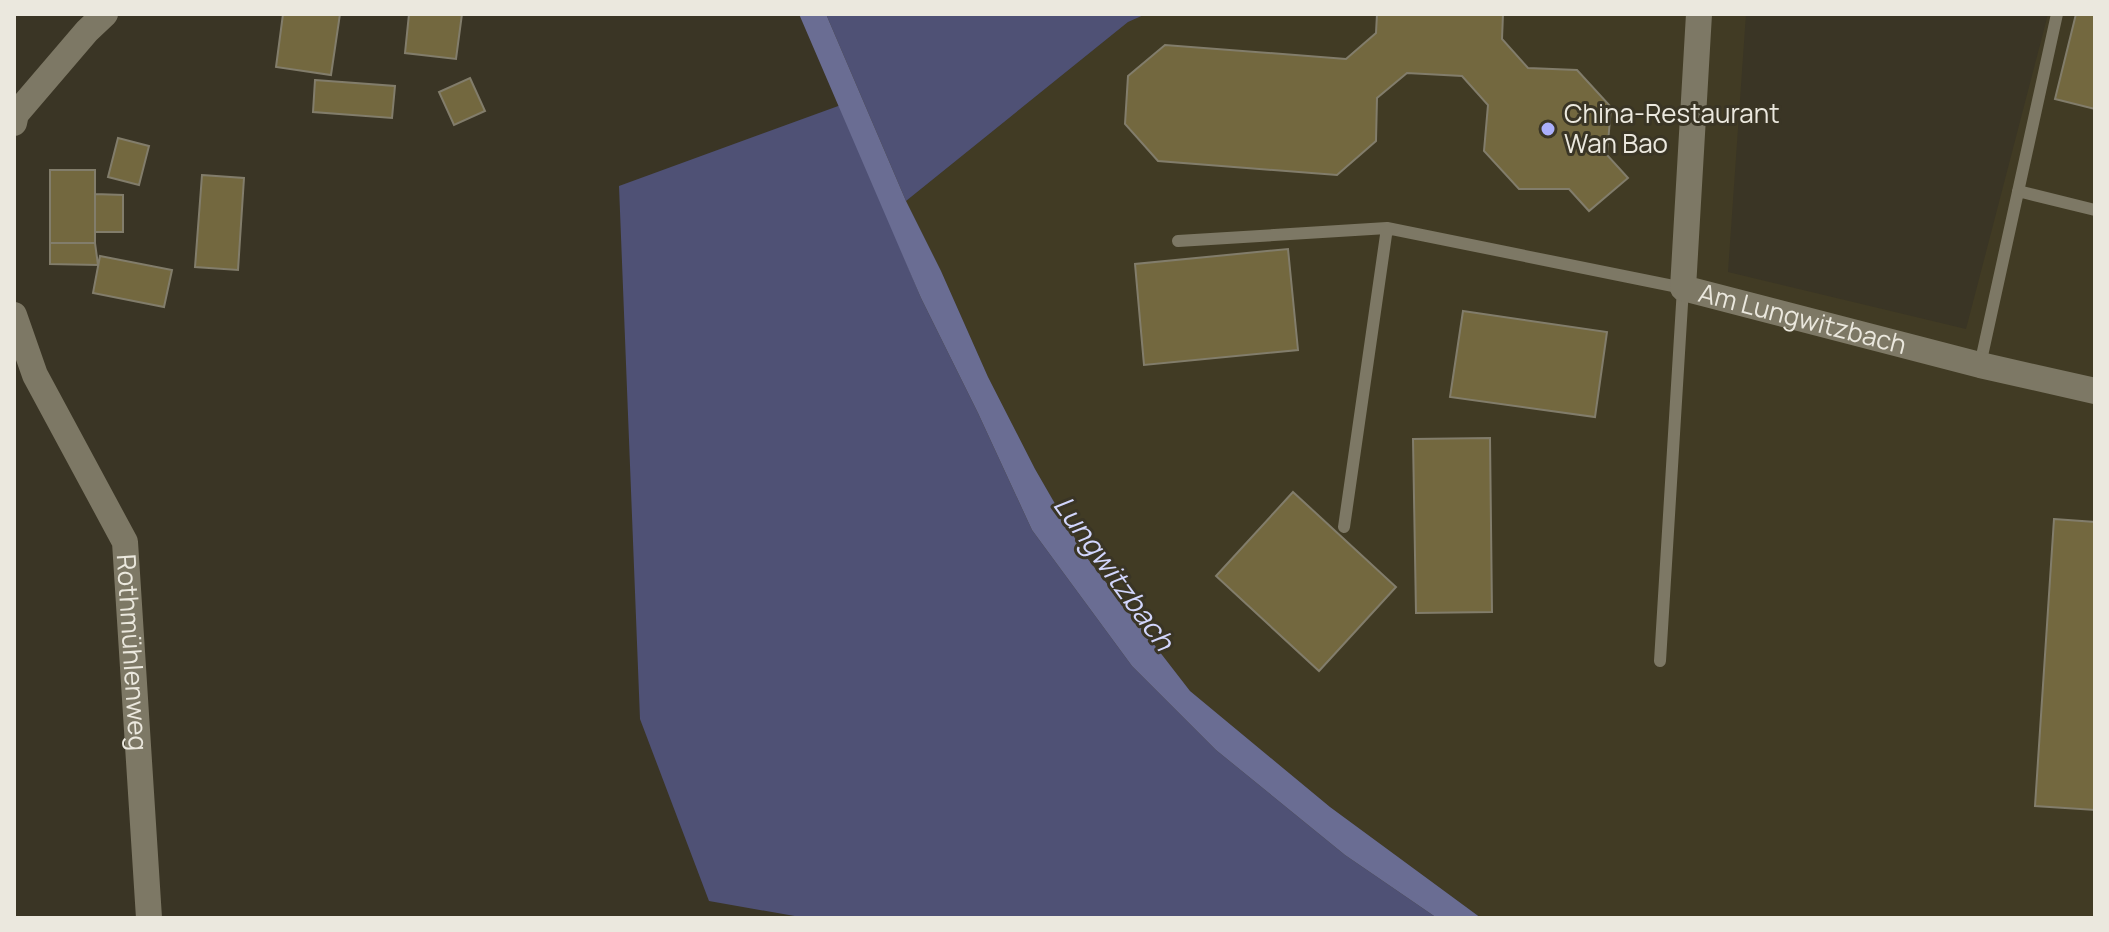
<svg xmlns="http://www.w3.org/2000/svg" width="2109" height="932" font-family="Manrope,sans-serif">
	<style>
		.built { fill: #413b24 }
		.green { fill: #4f5175 }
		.water { fill: #6a6d93 }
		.building { fill: #73683f; stroke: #827d6b; stroke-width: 2 }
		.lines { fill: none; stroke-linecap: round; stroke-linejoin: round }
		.lane { stroke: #7d7865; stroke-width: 12 }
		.street { stroke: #7d7865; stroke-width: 26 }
		.poi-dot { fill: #abaffb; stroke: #3a3525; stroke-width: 3 }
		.labels { text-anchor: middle; stroke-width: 6; stroke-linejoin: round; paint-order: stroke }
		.poi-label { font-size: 26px; fill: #ebe8de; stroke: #3a3525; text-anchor: start }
		.street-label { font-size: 26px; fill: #ebe8de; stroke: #3a3525 }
		.water-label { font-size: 28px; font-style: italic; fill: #d2d6fd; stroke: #3a3525 }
	</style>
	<rect width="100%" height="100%" fill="#3a3525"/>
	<path class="built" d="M 1146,14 L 1746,14 L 1728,272 L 1966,329 L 2048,14 L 2095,14 L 2095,918 L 1481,918 L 1330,807 L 1190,691 L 1084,554 L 1035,469 L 988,377 L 941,271 L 906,201 L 1128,22 Z"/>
	<path class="green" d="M 826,14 L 1146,14 L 1128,22 L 906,201 Z
		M 841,105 L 921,298 L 978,413 L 1032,530 L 1132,666 L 1216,750 L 1345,855 L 1437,918 L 806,918 L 709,901 L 640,719 L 619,186 Z"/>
	<path class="water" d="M 799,14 L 826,14 L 906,201 L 941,271 L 988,377 L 1035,469 L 1084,554 L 1190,691 L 1330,807 L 1481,918 L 1437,918 L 1345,855 L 1216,750 L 1132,666 L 1032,530 L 978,413 L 921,298 Z"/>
	<path class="building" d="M 283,14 L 340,14 L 331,75 L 276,67 Z
		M 409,14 L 462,14 L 456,59 L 405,53 Z
		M 1377,14 L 1503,14 L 1502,39 L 1528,68 L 1577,70 L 1611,107 L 1607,155 L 1628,178 L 1589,211 L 1569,189 L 1519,189 L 1484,151 L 1488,105 L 1462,76 L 1407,73 L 1377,98 L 1376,141 L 1337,175 L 1158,161 L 1125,124 L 1128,76 L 1165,45 L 1346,59 L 1376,33 Z
		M 2076,14 L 2095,14 L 2095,109 L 2055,99 Z
		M 470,78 L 485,111 L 454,125 L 439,92 Z
		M 315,80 L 395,86 L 392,118 L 313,112 Z
		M 118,138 L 149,146 L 139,185 L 108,177 Z
		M 50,170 L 95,170 L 95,243 L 50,243 Z
		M 202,175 L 244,178 L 238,270 L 195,267 Z
		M 95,194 L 123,195 L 123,232 L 95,232 Z
		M 50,243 L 95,243 L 98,265 L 50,264 Z
		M 1288,249 L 1298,350 L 1144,365 L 1135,264 Z
		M 100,256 L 172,270 L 164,307 L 93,293 Z
		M 1463,311 L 1607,332 L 1595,417 L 1450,397 Z
		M 1490,438 L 1492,612 L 1416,613 L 1413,439 Z
		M 1293,492 L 1396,587 L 1319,671 L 1216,576 Z
		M 2054,519 L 2095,522 L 2095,810 L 2035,806 Z"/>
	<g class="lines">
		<path class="lane" d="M 2018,191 L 2095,210
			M 1178,241 L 1387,228 L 1683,288 L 1660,661
			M 1980,365 L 2057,14
			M 1344,527 L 1387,228"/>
		<g class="street">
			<path id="s1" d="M 1699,14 L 1683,288 L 1980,365 L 2095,391"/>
			<path d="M 14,123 L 16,114 L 87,31 L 105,14"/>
			<path id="s2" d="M 14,315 L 35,375 L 125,542 L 149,918"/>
		</g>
	</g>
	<circle class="poi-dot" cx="1548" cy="129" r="8"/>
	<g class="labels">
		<g class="poi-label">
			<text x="1564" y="123">China-Restaurant<tspan x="1564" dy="30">Wan Bao</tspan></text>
		</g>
		<g class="street-label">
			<text dy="9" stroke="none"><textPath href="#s1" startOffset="398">Am Lungwitzbach</textPath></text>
			<text dy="9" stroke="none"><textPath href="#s2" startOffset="364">Rothmühlenweg</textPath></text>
		</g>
		<g class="water-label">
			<text transform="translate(1114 573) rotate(54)" y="10">Lungwitzbach</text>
		</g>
	</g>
	<rect width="2109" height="932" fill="none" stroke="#ebe8de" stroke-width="32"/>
</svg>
